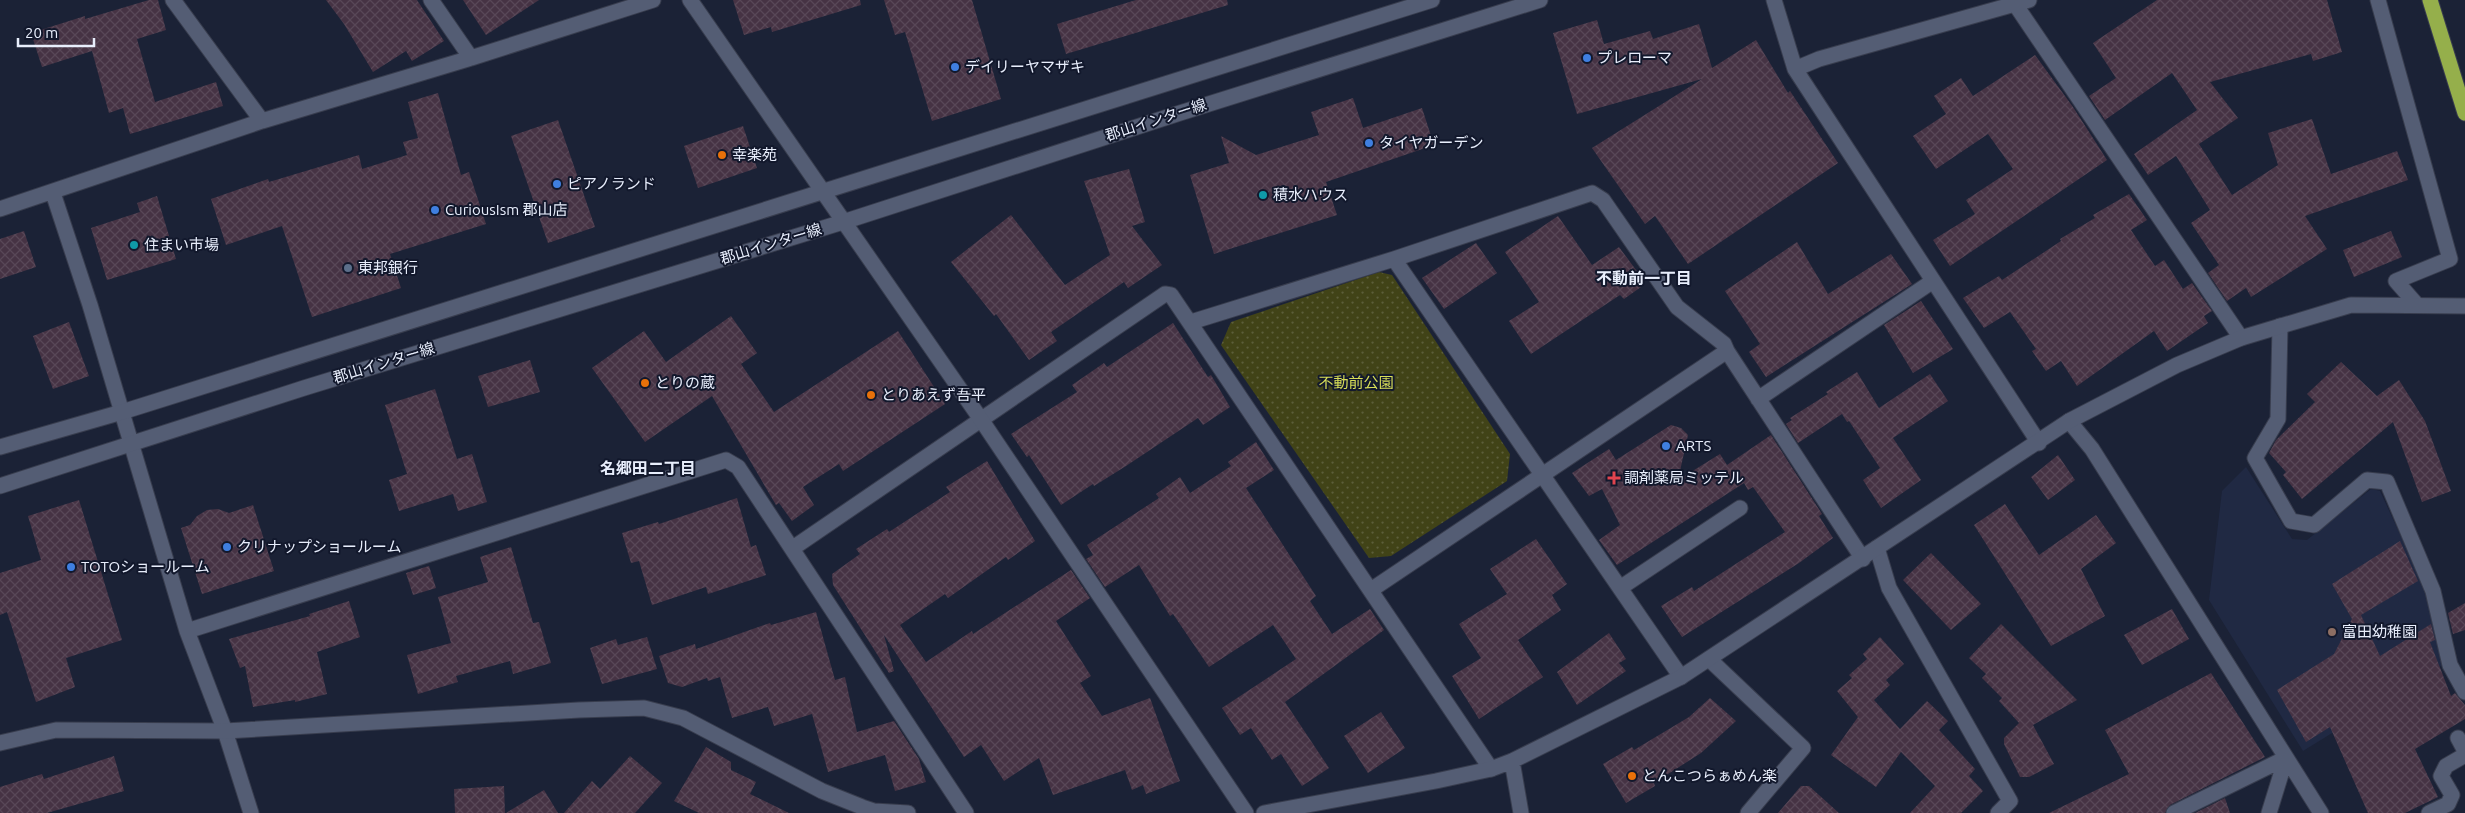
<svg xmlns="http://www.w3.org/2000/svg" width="2465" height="813" font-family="Ubuntu,'Noto Sans JP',sans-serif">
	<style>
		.built { fill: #202943 }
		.grass { fill: url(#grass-dots) }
		.building { fill: url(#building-cross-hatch) }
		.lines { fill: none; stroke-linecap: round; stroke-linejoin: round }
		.street-casing { stroke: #383d4e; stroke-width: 17 }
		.secondary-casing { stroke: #383d4e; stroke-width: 17 }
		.highway-casing { stroke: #383d4e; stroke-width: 17 }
		.street { stroke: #545d74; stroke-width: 15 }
		.secondary { stroke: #545d74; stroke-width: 15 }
		.highway { stroke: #95af4b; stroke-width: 15 }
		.shop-dot { fill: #3f7fe0; stroke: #12182c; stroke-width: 2 }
		.food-dot { fill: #e8710a; stroke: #12182c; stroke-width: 2 }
		.culture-dot { fill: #0f9aa8; stroke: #12182c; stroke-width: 2 }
		.service-dot { fill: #5c6f8a; stroke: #12182c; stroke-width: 2 }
		.health-dot { fill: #e0444e; stroke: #12182c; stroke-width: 2 }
		.education-dot { fill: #8d6e63; stroke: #12182c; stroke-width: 2 }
		.labels { text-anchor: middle; stroke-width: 4; stroke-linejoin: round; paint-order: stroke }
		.poi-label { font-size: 15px; fill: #e8eefc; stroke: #12182c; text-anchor: start }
		.street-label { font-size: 15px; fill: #e8eefc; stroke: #12182c }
		.park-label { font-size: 15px; fill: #d8de58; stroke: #12182c }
		.neighbourhood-label { font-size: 16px; font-weight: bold; fill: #e8eefc; stroke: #12182c }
	</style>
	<defs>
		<pattern id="grass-dots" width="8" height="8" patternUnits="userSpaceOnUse" patternTransform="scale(1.25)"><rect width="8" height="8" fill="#414317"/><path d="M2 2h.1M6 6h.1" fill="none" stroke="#5c5e3a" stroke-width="1.8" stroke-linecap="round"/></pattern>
		<pattern id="building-cross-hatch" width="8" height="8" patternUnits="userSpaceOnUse" patternTransform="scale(1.25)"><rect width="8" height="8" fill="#463344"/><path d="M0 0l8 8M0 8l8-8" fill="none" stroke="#584757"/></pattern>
	</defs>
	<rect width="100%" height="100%" fill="#1b2236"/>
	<path class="built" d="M 2246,467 L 2292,539 L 2307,540 L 2371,489 L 2380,491 L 2425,588 L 2444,664 L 2303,751 L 2209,600 L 2222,491 Z"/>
	<path class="grass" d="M 1379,272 L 1392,275 L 1510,454 L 1507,481 L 1391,556 L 1369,558 L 1221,345 L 1231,322 Z"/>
	<path class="building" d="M 149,0 L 158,0 L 166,30 L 137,39 L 155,102 L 216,82 L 223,106 L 130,134 L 123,108 L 109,113 L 92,51 L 42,67 L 31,33 L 85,16 L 85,19 Z
		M 326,0 L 417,0 L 444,41 L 412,61 L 406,51 L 373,72 L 344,24 Z
		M 463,0 L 539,0 L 486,35 Z
		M 733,0 L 860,0 L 861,5 L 772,32 L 771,27 L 744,35 Z
		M 884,0 L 972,0 L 1001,99 L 932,121 L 905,32 L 895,35 Z
		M 1136,0 L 1227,0 L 1228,5 L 1066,54 L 1057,24 Z
		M 2157,0 L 2327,0 L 2342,52 L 2313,61 L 2311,54 L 2210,82 L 2238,118 L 2199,144 L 2232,195 L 2278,165 L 2268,133 L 2312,119 L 2331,174 L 2397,151 L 2408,180 L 2305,216 L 2327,249 L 2251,297 L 2246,288 L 2227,301 L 2208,273 L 2219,265 L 2191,223 L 2210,210 L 2176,156 L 2148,175 L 2134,154 L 2197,110 L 2172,73 L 2105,120 L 2089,96 L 2116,78 L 2093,43 Z
		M 1597,20 L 1604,44 L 1650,31 L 1653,39 L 1699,24 L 1712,68 L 1756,40 L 1788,93 L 1790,91 L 1838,163 L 1688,264 L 1655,216 L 1645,224 L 1592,148 L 1702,79 L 1577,114 L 1553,33 Z
		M 2035,55 L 2073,107 L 2107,160 L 1950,266 L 1933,240 L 1975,214 L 1966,200 L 2013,169 L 1988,134 L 1936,169 L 1913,136 L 1946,114 L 1934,96 L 1961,78 L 1973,96 Z
		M 438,93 L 461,175 L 469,172 L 486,224 L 390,254 L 401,288 L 312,317 L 282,226 L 226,245 L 211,199 L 268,179 L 269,182 L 359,155 L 362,169 L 407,155 L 403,142 L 418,138 L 408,102 Z
		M 1353,98 L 1363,128 L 1422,108 L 1434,145 L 1326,182 L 1337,215 L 1214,254 L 1190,175 L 1229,163 L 1221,136 L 1256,155 L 1319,135 L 1311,112 Z
		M 558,120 L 595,227 L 548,243 L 511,136 Z
		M 743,126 L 757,168 L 698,188 L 684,146 Z
		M 1129,169 L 1145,222 L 1132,226 L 1162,265 L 1128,288 L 1124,282 L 1051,332 L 1057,341 L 1029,360 L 996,314 L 994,316 L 951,262 L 1011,215 L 1065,285 L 1110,255 L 1084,181 Z
		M 2129,194 L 2147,220 L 2131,230 L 2155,266 L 2164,260 L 2183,289 L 2192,283 L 2212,311 L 2204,316 L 2208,323 L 2167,351 L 2154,331 L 2077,386 L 2061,361 L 2046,371 L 2032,351 L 2036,349 L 2010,312 L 1984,328 L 1963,298 L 1999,276 L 2002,280 L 2061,241 L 2060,239 L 2095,218 L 2093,215 Z
		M 157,196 L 176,259 L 107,280 L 91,228 L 140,212 L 137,203 Z
		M 1558,216 L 1592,265 L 1619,247 L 1639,274 L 1634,278 L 1641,287 L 1624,299 L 1620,295 L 1531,354 L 1509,321 L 1539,302 L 1505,252 Z
		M 24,231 L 36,267 L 0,279 L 0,239 Z
		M 2391,231 L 2402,257 L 2354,277 L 2343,250 Z
		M 1797,242 L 1828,294 L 1891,254 L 1912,284 L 1766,377 L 1749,352 L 1760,344 L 1725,291 Z
		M 1476,243 L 1497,273 L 1444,309 L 1422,278 Z
		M 1921,301 L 1953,349 L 1913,373 L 1884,325 Z
		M 731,316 L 757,353 L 741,364 L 774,412 L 898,331 L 945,404 L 843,471 L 839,464 L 803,487 L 814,505 L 792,521 L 779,503 L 776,505 L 712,396 L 645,442 L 592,368 L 644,331 L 666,362 Z
		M 69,322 L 89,376 L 53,389 L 33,336 Z
		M 1173,323 L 1208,377 L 1211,375 L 1230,407 L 1203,425 L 1198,418 L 1126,466 L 1094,486 L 1093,484 L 1061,505 L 1029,455 L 1027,457 L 1011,434 L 1077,392 L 1072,385 L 1104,363 L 1107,367 Z
		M 530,360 L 540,392 L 488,407 L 478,376 Z
		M 2341,362 L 2377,396 L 2399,380 L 2425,421 L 2451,491 L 2422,502 L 2393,422 L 2302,499 L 2283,475 L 2286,472 L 2269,453 L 2276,440 L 2315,402 L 2307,394 Z
		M 1857,372 L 1879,408 L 1930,374 L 1948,401 L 1893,438 L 1921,480 L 1881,508 L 1863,480 L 1880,468 L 1849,421 L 1847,422 L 1842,414 L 1798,443 L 1786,424 L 1792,420 L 1790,418 L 1828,394 L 1826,392 Z
		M 435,389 L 457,459 L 472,454 L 487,502 L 458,511 L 453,494 L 399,511 L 389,480 L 407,474 L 385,405 Z
		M 1671,425 L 1681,428 L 1688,435 L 1678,480 L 1720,454 L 1727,465 L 1771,435 L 1822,514 L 1819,516 L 1833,538 L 1799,563 L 1682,637 L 1661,606 L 1692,587 L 1694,591 L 1785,532 L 1753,487 L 1748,490 L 1744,483 L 1617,565 L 1599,540 L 1620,525 L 1602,489 L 1589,496 L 1572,473 L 1609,449 L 1616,460 Z
		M 1256,442 L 1274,470 L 1246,488 L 1316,596 L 1310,601 L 1332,634 L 1370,609 L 1384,630 L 1285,702 L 1329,768 L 1302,786 L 1281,754 L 1272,760 L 1251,728 L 1240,735 L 1222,708 L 1296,659 L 1273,625 L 1209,667 L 1173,614 L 1170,616 L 1139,565 L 1105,587 L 1086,559 L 1093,555 L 1087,545 L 1159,498 L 1156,494 L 1180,477 L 1190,493 L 1231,466 L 1228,462 Z
		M 2058,455 L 2075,480 L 2048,500 L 2031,477 Z
		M 987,461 L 1035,541 L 1008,560 L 1006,557 L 948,598 L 945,594 L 900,625 L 926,662 L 972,631 L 973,634 L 1071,570 L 1090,598 L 1056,621 L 1091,676 L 1080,683 L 1102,716 L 1150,698 L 1180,781 L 1146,794 L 1143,785 L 1132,790 L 1125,770 L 1053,795 L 1039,758 L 1004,781 L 981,745 L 964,757 L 884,635 L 894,671 L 889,673 L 833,585 L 832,574 L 860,554 L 856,549 L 887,529 L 889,532 L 950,492 L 946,487 Z
		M 737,498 L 751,547 L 756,545 L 766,575 L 708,594 L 706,587 L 652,605 L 639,561 L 631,563 L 622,533 L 658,522 L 659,524 Z
		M 79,500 L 122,640 L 66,658 L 75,687 L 36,702 L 7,612 L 0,615 L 0,573 L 41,560 L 28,516 Z
		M 2005,504 L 2039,555 L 2096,515 L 2116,543 L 2081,569 L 2105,616 L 2051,646 L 1974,525 Z
		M 253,505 L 274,571 L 202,594 L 181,528 L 190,525 L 197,516 L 207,510 L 218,509 L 229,513 Z
		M 1536,539 L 1567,584 L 1552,595 L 1561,610 L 1518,640 L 1543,677 L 1479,719 L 1452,676 L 1481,658 L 1459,624 L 1507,594 L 1490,569 Z
		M 2400,541 L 2418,581 L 2361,615 L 2380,656 L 2431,624 L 2435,640 L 2430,642 L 2451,696 L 2455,693 L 2465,705 L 2465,719 L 2415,749 L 2438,797 L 2405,813 L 2368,813 L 2330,727 L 2306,742 L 2277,690 L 2334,654 L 2352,619 L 2332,584 Z
		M 511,547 L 533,623 L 539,622 L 551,663 L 513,674 L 510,661 L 456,676 L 458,682 L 418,694 L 407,655 L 451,643 L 438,597 L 488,582 L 480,557 Z
		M 1931,553 L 1981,604 L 1951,630 L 1903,580 Z
		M 429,566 L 436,588 L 413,595 L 406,573 Z
		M 349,601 L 360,637 L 317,652 L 327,694 L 295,702 L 295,700 L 253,707 L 245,666 L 240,668 L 229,639 L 310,616 L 309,614 Z
		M 2465,603 L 2465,630 L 2453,634 L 2448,613 Z
		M 2172,609 L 2189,639 L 2142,665 L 2124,635 Z
		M 816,612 L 835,680 L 845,677 L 857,732 L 894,721 L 919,759 L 926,782 L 895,791 L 885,755 L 828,772 L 812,714 L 774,726 L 768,707 L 732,718 L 720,677 L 708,681 L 707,678 L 682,687 L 668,683 L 659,656 L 695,644 L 696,649 L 770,623 L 771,625 Z
		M 2001,624 L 2077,700 L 2033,725 L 2054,764 L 2029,777 L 2020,777 L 2004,744 L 2004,738 L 2019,723 L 1999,701 L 2002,698 L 1982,678 L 1986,674 L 1969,658 Z
		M 1609,633 L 1626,659 L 1619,663 L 1626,671 L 1577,705 L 1557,672 Z
		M 647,637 L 657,669 L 602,684 L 590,648 L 616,639 L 618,645 Z
		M 1880,637 L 1904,664 L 1886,680 L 1890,685 L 1874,700 L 1900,729 L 1927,701 L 1948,721 L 1939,730 L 1975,769 L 1969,776 L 1983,791 L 1961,813 L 1910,813 L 1935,786 L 1901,752 L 1876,787 L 1831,755 L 1858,717 L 1837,691 L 1852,678 L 1849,675 L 1867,659 L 1863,654 Z
		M 2211,673 L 2265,757 L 2170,805 L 2165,813 L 2049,813 L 2129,774 L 2105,730 Z
		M 1710,698 L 1736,721 L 1701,753 L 1654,783 L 1655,786 L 1626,803 L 1603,764 L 1632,747 L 1634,750 L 1689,717 Z
		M 1381,712 L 1405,748 L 1368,773 L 1344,736 Z
		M 706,747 L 731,762 L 731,770 L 756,782 L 750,794 L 789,813 L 699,813 L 674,801 Z
		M 114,756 L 124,791 L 47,813 L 0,813 L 0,787 L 42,774 L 44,779 Z
		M 630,756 L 662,783 L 635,813 L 564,813 L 592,781 L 600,789 Z
		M 504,786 L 505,813 L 455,813 L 454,789 Z
		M 1801,786 L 1809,786 L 1839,813 L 1778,813 Z
		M 544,790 L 558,813 L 506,813 Z
		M 2225,798 L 2230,813 L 2195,813 Z"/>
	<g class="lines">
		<defs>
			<path id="street" d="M 173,0 L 262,121
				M 431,0 L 471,58
				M 1774,0 L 1795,69 L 2039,443
				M 2378,0 L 2450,259 L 2396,281 L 2417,305
				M 2015,4 L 2241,338
				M 1795,69 L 1819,59 L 2029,0
				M 53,193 L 90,305 L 187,631 L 225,731 L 251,813
				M 0,209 L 262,121 L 471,58 L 653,0
				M 1394,259 L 1681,677
				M 1191,322 L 1394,259 L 1592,193 L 1603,200 L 1677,307 L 1724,344 L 1727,351
				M 2280,326 L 2278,419 L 2255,458 L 2291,521 L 2314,525 L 2367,480 L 2387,482 L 2433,591 L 2450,665 L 2465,692
				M 1758,399 L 1933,281
				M 2069,421 L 2092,449 L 2321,813
				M 793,548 L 1165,294 L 1171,295 L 1491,769
				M 1877,548 L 1889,588 L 2010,801 L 1998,813
				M 1620,588 L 1740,508
				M 1371,590 L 1727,351 L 1863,559
				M 187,631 L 726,460 L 738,467 L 966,813
				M 1709,659 L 1803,748 L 1748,813
				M 2458,738 L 2465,751
				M 2174,813 L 2286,758
				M 2269,813 L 2286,758
				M 2429,813 L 2448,804 L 2452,795 L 2441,776 L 2446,766 L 2465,755"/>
			<path id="secondary" d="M 690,0 L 980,418 L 1246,813
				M 0,447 L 122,412 L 1432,0
				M 0,486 L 304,388 L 843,222 L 1180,113 L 1540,0
				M 0,743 L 56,730 L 225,731 L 579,710 L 644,708 L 683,718 L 822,791 L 862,807 L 874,811 L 908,813
				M 1512,761 L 1521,813
				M 1264,813 L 1436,781 L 1491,769 L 1512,761 L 1681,677 L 2069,421 L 2177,365 L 2241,338 L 2351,305 L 2465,306"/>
			<path id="highway" d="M 2430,0 L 2465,113"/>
		</defs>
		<use href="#street" class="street-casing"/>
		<use href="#secondary" class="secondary-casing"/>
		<use href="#highway" class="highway-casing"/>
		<use href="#street" class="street"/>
		<use href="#secondary" class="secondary"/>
		<use href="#highway" class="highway"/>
	</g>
	<g class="shop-dot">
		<circle cx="1587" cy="58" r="5"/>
		<circle cx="955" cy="67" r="5"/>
		<circle cx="1369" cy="143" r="5"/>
		<circle cx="557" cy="184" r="5"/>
		<circle cx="435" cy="210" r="5"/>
		<circle cx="1666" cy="446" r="5"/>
		<circle cx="227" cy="547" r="5"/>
		<circle cx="71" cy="567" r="5"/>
	</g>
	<g class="food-dot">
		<circle cx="722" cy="155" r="5"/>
		<circle cx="645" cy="383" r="5"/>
		<circle cx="871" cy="395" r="5"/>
		<circle cx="1632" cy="776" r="5"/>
	</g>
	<g class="culture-dot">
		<circle cx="1263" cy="195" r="5"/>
		<circle cx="134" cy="245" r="5"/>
	</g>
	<circle class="service-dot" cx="348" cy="268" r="5"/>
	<path class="health-dot" d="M1611.5 470.5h5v5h5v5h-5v5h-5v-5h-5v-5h5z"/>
	<circle class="education-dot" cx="2332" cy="632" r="5"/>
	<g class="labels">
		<g class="poi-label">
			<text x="1597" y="63">プレローマ</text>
			<text x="965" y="72">デイリーヤマザキ</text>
			<text x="1379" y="148">タイヤガーデン</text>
			<text x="732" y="160">幸楽苑</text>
			<text x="567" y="189">ピアノランド</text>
			<text x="1273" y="200">積水ハウス</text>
			<text x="445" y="215">CuriousIsm 郡山店</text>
			<text x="144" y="250">住まい市場</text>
			<text x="358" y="273">東邦銀行</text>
			<text x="655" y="388">とりの蔵</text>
			<text x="881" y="400">とりあえず吾平</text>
			<text x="1676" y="451">ARTS</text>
			<text x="1624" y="483">調剤薬局ミッテル</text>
			<text x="237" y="552">クリナップショールーム</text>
			<text x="81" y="572">TOTOショールーム</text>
			<text x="2342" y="637">富田幼稚園</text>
			<text x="1642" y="781">とんこつらぁめん楽</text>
		</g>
		<g class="street-label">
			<text transform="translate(1156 120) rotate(-18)" y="5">郡山インター線</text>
			<text transform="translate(771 244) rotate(-17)" y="5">郡山インター線</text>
			<text transform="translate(384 363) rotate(-17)" y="5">郡山インター線</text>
		</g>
		<g class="park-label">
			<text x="1356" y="388">不動前公園</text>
		</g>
		<g class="neighbourhood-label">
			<text x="1644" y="284">不動前一丁目</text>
			<text x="648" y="474">名郷田二丁目</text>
		</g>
	</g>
	<path d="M18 38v8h76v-8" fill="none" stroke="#e8eefc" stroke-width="2.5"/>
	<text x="25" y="38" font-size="15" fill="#e8eefc" stroke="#12182c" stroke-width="4" paint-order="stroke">20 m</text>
</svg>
